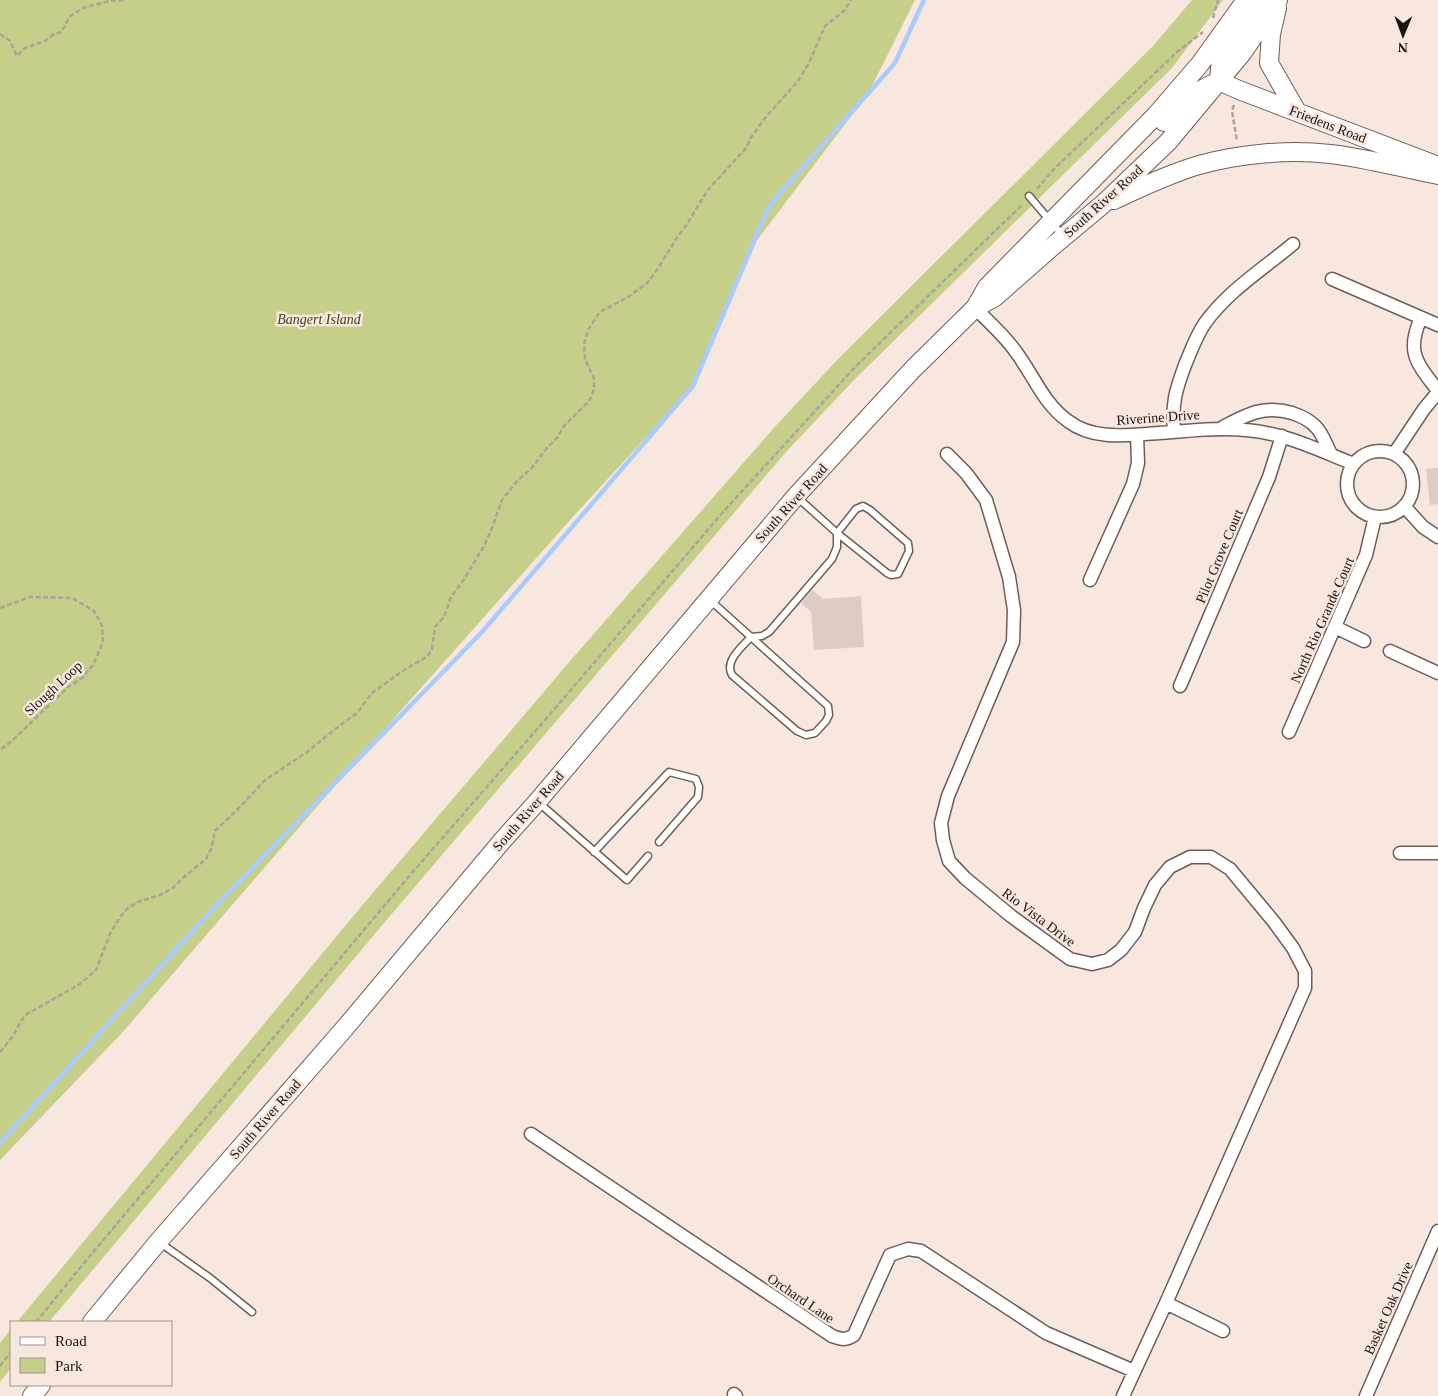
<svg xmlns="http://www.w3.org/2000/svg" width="1438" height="1396" font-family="'Times New Roman',serif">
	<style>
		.green { fill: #c5cf89 }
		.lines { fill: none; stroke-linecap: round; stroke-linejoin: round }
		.stream { stroke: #aacbfb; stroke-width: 4.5 }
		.building { fill: #ddccc4 }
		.lane-casing { stroke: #6d5f58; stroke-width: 9 }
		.street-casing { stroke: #6d5f58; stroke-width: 15 }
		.secondary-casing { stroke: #6d5f58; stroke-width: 20 }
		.path { stroke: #aea19a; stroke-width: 2.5; stroke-dasharray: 5 2.5; stroke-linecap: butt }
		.lane { stroke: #fff; stroke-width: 6 }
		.street { stroke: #fff; stroke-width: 12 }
		.secondary { stroke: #fff; stroke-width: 18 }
		.labels { text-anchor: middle; stroke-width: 5; stroke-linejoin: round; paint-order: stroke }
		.street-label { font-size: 14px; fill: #191411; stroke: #f8e7de }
		.park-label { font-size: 14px; font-style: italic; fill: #40451b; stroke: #f8e7de }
	</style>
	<rect width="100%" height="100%" fill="#f8e7de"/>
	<path class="green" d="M 0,0 L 915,0 L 868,94 L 751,248 L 693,386 L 570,520 L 358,759 L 121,1034 L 0,1160 Z
		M 1192,0 L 1223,0 L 1172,68 L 855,379 L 786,452 L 384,923 L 49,1322 L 17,1322 L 360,908 L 571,660 L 772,430 L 838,359 L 1153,46 Z
		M 11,1329 L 11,1368 L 0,1382 L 0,1343 Z"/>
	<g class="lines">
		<path class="stream" d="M 0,1143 L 226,895 L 482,632 L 693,386 L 769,206 L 895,63 L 924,0"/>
	</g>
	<path class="building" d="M 1438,468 L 1438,504 L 1430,505 L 1426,469 Z
		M 812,590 L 823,599 L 861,596 L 864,647 L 814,650 L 811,612 L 801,603 Z"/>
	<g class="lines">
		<defs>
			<path id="lane" d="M 1029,196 L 1063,236
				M 863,506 L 870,510 L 908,543 L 909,551 L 898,574 L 891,575 L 887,573 L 837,533 L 856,509 Z
				M 711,601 L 751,637 L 762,636 L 769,632 L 832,559 L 837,547 L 837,533 L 797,497
				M 751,637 L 828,706 L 829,715 L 826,721 L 815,733 L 806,735 L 797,731 L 732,675 C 724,661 742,647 751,637 Z
				M 538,802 L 627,880 L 648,856
				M 594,852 L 669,772 L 696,779 L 699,787 L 698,797 L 659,842
				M 159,1242 L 210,1278 L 252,1312"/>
			<path id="street" d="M 1332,279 L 1438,325
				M 975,308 C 989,322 1005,336 1016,352 C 1034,376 1043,403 1068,421 C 1094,441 1129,435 1159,433 C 1188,431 1217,427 1246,430 C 1285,433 1318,450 1354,464
				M 1421,318 C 1405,353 1418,364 1438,391
				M 1223,427 C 1248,414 1264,405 1292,413 C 1301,416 1310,420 1316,427 C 1323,434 1326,445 1331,454
				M 1174,432 C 1172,403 1175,392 1185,365 C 1191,351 1196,336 1205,323 C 1228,291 1263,269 1293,244
				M1347 484a33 33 0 1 1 66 0a33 33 0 1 1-66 0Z
				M 947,454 L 966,473 L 986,500 L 1009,577 L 1014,610 L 1013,642 L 948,796 L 941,823 L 943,840 L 949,861 L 965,878 L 1011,916 L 1070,959 L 1092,964 L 1108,960 L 1121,950 L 1135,932 L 1144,908 L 1155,885 L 1170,867 L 1190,857 L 1211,857 L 1230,869 L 1274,922 L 1293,948 L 1305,971 L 1305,988 L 1166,1303 L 1123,1396
				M 1394,454 L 1424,409 L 1438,392
				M 1404,506 L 1423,527 L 1438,537
				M 1090,580 L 1133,484 L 1138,463 L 1137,435
				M 1335,627 L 1364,641
				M 1390,651 L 1438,673
				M 1180,686 L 1269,477 L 1282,436
				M 1289,732 L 1366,555 L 1375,517
				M 1400,853 L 1438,853
				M 531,1134 L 832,1336 C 841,1339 846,1341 854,1335 L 890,1255 L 908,1249 L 921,1251 L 1046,1333 L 1134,1371
				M 1166,1303 L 1223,1331
				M 734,1394 L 736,1396
				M 1366,1396 L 1438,1231"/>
			<path id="secondary" d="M 1277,8 L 1271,34 L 1269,63 L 1297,112
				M 1219,80 L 1221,58 L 1228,43 L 1258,0
				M 1219,81 L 1239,90 L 1438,166
				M 1164,122 L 1190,96 L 1212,84
				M 1114,200 C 1142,187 1169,174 1199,165 C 1239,154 1288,149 1330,154 C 1366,158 1402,168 1438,175
				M 975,308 L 995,297 L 1054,245 L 1102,205 L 1168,142 L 1243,52 L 1278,0
				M 92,1322 L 158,1242 L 344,1029 L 502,841 L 537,802 L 796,496 L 913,369 L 975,308 L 987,287 L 1156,115 L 1200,64 L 1246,0
				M 32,1396 L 41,1385"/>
		</defs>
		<use href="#lane" class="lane-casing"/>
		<use href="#street" class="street-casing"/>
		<use href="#secondary" class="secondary-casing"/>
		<path class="path" d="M 1213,18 L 1218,0
			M 0,34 L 10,41 L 17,56 L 25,48 L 45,41 L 54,34 L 61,32 L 65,26 L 69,17 L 83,8 L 110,1 L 126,0
			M 1234,105 L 1232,111 L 1237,141
			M 1037,189 L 1053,170 L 1177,52 L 1203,32
			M 0,608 L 30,597 L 72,598 L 94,611 L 102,626 L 103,642 L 93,665 L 82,678 L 68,687 L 13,740 L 0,750
			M 0,1052 L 13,1036 L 21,1021 L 27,1014 L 80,984 L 96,970 L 110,934 L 120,917 L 128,908 L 138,902 L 160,895 L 173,888 L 185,876 L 206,859 L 211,849 L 215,831 L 240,807 L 264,781 L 307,752 L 335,729 L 357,713 L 372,693 L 401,672 L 428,656 L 432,649 L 435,627 L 444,617 L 451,597 L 465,578 L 484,546 L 492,528 L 502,500 L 518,480 L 531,469 L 546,449 L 557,438 L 564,426 L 587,403 L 592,396 L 594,388 L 594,378 L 585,359 L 584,344 L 588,330 L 595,319 L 600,312 L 628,297 L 647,283 L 655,273 L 678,236 L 686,226 L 707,191 L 747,147 L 750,139 L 765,118 L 798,81 L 809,63 L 825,26 L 844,11 L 851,0
			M 36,1322 L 84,1263 L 411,874 L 552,712 L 723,512 L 856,366 L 1023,204
			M 0,1366 L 11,1352"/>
		<use href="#lane" class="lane"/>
		<use href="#street" class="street"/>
		<use href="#secondary" class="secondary"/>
	</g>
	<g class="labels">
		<g class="street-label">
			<text transform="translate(1328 124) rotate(21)" y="5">Friedens Road</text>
			<text transform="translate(1103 201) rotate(-42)" y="5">South River Road</text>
			<text transform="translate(1158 417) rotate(-4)" y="5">Riverine Drive</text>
			<text transform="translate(791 503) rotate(-48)" y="5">South River Road</text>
			<text transform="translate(1219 556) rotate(-67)" y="5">Pilot Grove Court</text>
			<text transform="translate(1322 620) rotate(-66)" y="5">North Rio Grande Court</text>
			<text transform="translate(53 688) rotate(-43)" y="5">Slough Loop</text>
			<text transform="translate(528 811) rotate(-49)" y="5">South River Road</text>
			<text transform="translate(1039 917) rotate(37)" y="5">Rio Vista Drive</text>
			<text transform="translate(265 1119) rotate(-49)" y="5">South River Road</text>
			<text transform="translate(801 1298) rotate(34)" y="5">Orchard Lane</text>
			<text transform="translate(1388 1308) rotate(-66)" y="5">Basket Oak Drive</text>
		</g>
		<g class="park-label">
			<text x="319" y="324">Bangert Island</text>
		</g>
	</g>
	<rect x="10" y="1321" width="162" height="65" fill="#f8e7de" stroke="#9f938c"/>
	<rect x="20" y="1337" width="25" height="8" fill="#ffffff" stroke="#9f938c"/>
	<text x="55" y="1346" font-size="15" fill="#191411">Road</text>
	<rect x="20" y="1358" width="25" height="15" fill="#c5cf89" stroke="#9f938c"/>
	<text x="55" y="1371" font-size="15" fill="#191411">Park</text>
	<g transform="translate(1403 35) rotate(181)" stroke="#f8e7de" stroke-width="4" paint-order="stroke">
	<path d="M0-4L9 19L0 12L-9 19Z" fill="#191411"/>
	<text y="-8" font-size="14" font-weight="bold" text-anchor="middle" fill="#191411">N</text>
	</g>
</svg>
